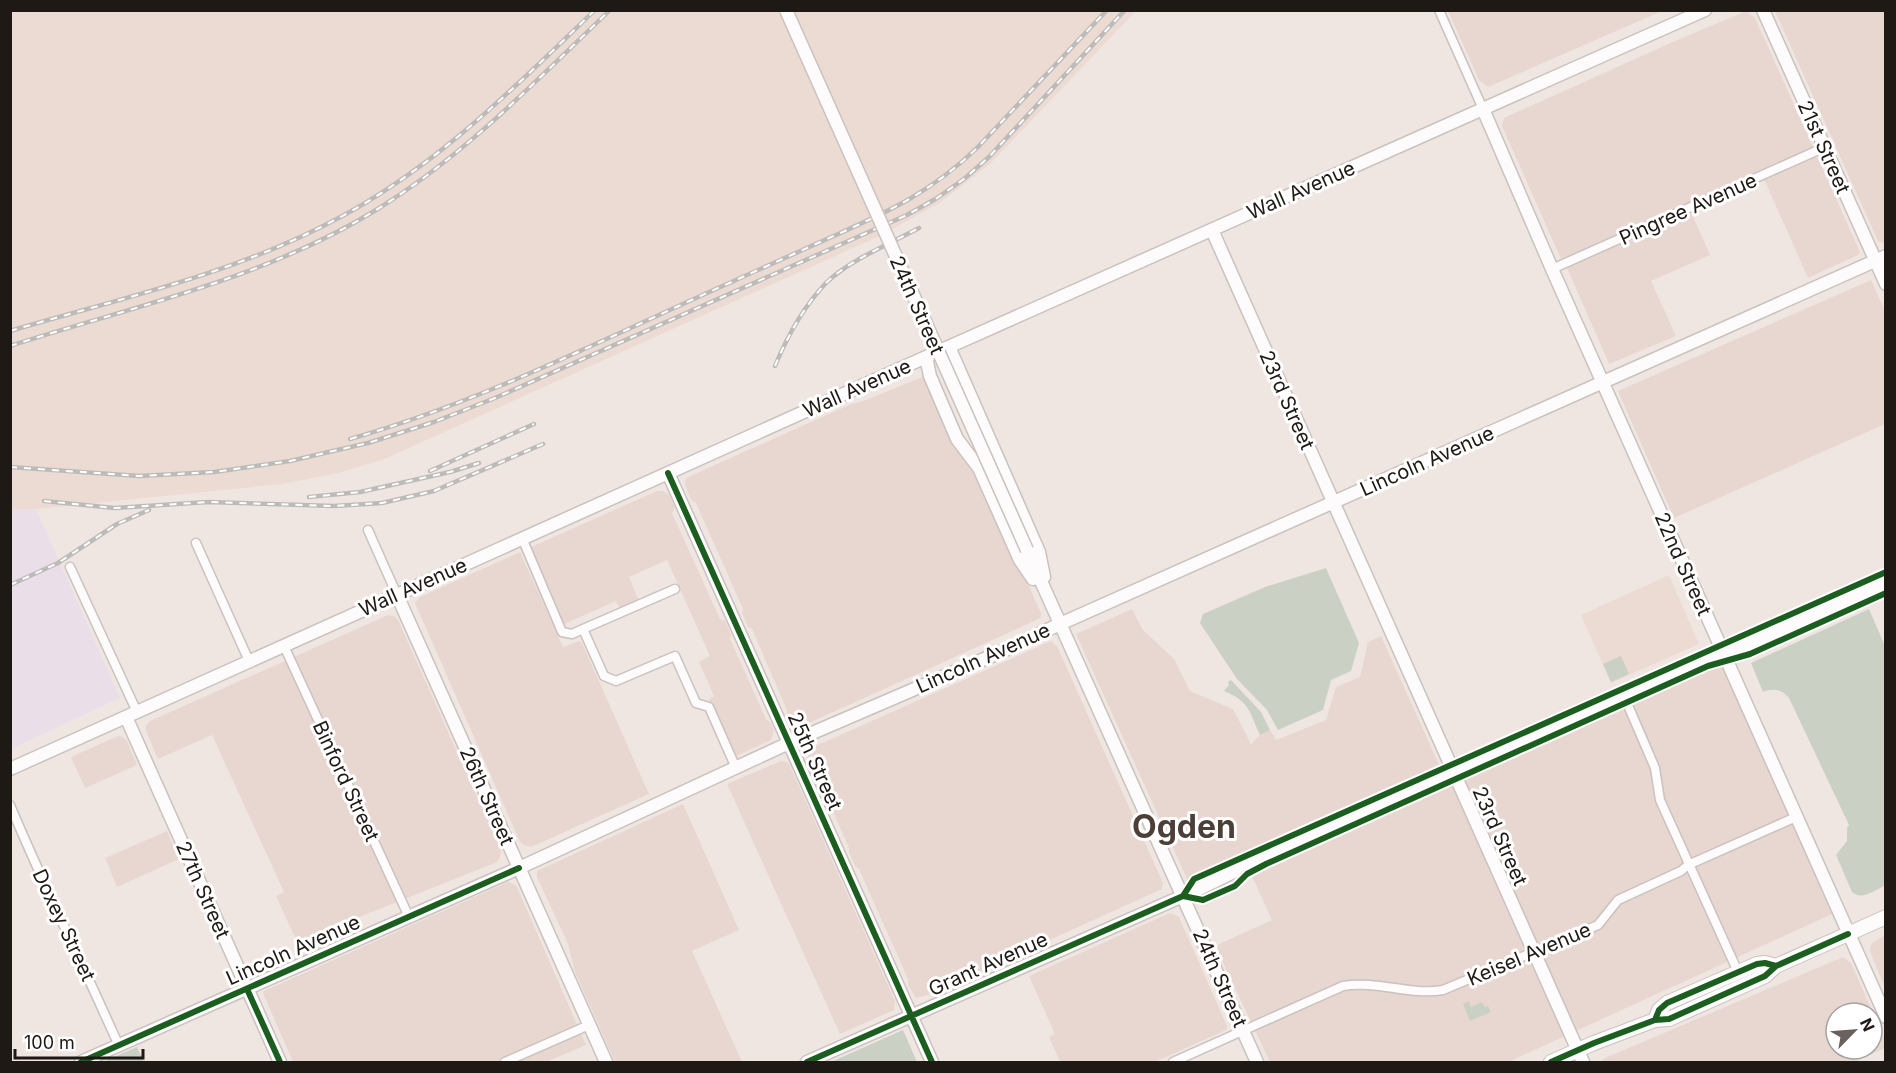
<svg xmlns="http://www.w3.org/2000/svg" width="1896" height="1073" font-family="Inter,sans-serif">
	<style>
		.commercial { fill: #e8d7d0; fill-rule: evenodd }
		.industrial { fill: #eadfe9 }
		.built { fill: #ecdbd2 }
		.green { fill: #cad1c4 }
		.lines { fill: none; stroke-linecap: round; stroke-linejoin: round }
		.street-casing { stroke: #c9c2be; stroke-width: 11 }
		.secondary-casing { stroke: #c9c2be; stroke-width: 15 }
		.primary-casing { stroke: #c9c2be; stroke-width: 16 }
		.street { stroke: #fdfbfb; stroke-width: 8 }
		.secondary { stroke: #fdfbfb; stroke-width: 12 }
		.primary { stroke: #fdfbfb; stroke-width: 14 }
		.rail-casing { stroke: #bdbbb9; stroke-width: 4.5 }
		.rail { stroke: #fff; stroke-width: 2; stroke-dasharray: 7; stroke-linecap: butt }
		.secondary-bridge-casing { stroke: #c9c2be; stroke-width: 15; stroke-linecap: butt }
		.secondary-bridge { stroke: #fdfbfb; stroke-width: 12 }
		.cycleway-casing { stroke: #fff; stroke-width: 10 }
		.cycleway { stroke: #1b5e20; stroke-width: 6 }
		.labels { text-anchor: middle; stroke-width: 6; stroke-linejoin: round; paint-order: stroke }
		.street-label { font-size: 20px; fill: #1f1916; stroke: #fff }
		.town-label { font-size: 32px; font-weight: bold; fill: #4c3f38; stroke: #fff }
	</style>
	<rect width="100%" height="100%" fill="#efe6e2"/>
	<path class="commercial" d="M 1448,11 L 1662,11 L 1488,87 L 1479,80 Z
		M 1746,11 L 1755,18 L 1813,147 L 1811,149 L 1561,259 L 1502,126 L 1504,118 L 1666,45 Z
		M 1775,11 L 1885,11 L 1885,244 L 1878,241 Z
		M 1815,157 L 1818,158 L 1860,252 L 1858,255 L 1808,278 L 1764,179 Z
		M 1691,212 L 1710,255 L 1651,281 L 1676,336 L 1609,364 L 1567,268 Z
		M 1871,280 L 1885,311 L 1885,424 L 1674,518 L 1618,391 Z
		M 925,376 L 980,476 L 1041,613 L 1041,618 L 800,727 L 794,727 L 787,714 L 787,710 L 752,629 L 748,627 L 742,613 L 743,609 L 696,503 L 691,500 L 685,485 L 685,481 L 688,477 L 849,405 L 866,400 Z
		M 657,491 L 663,491 L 669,495 L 675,508 L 672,513 L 720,619 L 725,621 L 731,634 L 730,639 L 766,719 L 770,722 L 774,730 L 771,740 L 736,756 L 709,699 L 714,696 L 699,662 L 710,656 L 667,560 L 629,577 L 639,601 L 620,609 L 616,601 L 562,625 L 529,548 Z
		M 520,552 L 563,647 L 579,641 L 582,643 L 649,794 L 531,847 L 524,845 L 520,842 L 415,603 L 420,597 Z
		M 1132,609 L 1143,630 L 1174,659 L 1190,691 L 1233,709 L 1251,744 L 1260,735 L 1270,730 L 1276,740 L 1326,720 L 1336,687 L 1360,677 L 1368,642 L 1381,636 L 1440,767 L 1188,881 L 1076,634 Z
		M 388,615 L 394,616 L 398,620 L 501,850 L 500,857 L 497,862 L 297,942 L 276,896 L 284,892 L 212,735 L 158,759 L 146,731 L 146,725 L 150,721 Z
		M 1051,641 L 1057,646 L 1163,883 L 1162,889 L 931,994 L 916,998 L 908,985 L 908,979 L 859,869 L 855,866 L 849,852 L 849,848 L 815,770 L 811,768 L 807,752 L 809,749 Z
		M 1721,663 L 1832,914 L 1508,1062 L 1270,1062 L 1215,946 L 1272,920 L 1251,874 Z
		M 118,736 L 123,737 L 127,741 L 137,765 L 85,788 L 71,757 Z
		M 781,761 L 787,762 L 790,766 L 895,1001 L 894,1010 L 840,1034 L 727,784 Z
		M 683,804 L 739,930 L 692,951 L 742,1062 L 615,1062 L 575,972 L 568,944 L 537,877 L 537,871 Z
		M 167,831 L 179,859 L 117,887 L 105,858 Z
		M 508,882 L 516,885 L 586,1045 L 546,1062 L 293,1062 L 263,993 L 264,991 Z
		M 1170,913 L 1179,917 L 1227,1026 L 1226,1030 L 1155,1062 L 1060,1062 L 1049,1037 L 1055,1034 L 1029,976 Z
		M 1885,935 L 1885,988 L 1870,951 L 1871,944 Z
		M 1843,957 L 1851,963 L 1885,1040 L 1885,1048 L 1855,1062 L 1601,1062 L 1605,1058 ZM 1836,1013 L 1872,1013 L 1872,1049 L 1836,1049 Z"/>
	<path class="industrial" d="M 11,509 L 36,509 L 120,698 L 11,749 Z"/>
	<path class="built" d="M 11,11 L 1136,11 L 990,164 L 941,202 L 882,235 L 382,460 L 334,474 L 282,484 L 36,509 L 11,509 Z
		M 1669,575 L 1699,644 L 1611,683 L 1581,615 Z"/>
	<path class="green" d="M 1326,568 L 1359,643 L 1351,671 L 1331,680 L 1323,710 L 1278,730 L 1267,710 L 1237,679 L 1200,623 L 1203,614 L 1265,587 Z
		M 1869,609 L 1885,646 L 1886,885 C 1875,890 1862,901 1852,892 L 1836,855 L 1847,841 L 1847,828 L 1849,825 L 1789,698 C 1781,689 1774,688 1763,692 L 1751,663 Z
		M 1621,656 L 1629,674 L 1611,682 L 1603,664 Z
		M 1231,680 L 1261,712 L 1270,730 L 1260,735 C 1249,711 1250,702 1224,691 L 1229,685 L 1228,682 Z
		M 1469,1001 L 1471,1007 L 1482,1002 L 1485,1007 L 1488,1006 L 1491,1012 L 1470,1021 L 1463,1004 Z
		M 903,1030 L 917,1062 L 831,1062 Z
		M 137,1047 L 144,1062 L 102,1062 Z"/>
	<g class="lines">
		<defs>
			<path id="street" d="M 1439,10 L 1483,109
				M 1552,269 L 1823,148
				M 368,530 L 397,595
				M 522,538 L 562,632 L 572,634 L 583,629 L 604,676 L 616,681 L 675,656 L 696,703 L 709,707 L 736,768
				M 196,543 L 249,661
				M 70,567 L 137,712
				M 583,629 L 675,589
				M 284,646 L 409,917
				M 1624,696 L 1655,768 L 1660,800 L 1738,972
				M 10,805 C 44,886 83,965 119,1046
				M 505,1062 L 589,1025
				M 1173,1062 L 1343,986 C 1378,980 1410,996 1443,990 L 1598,925 L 1618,900 L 1681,871 L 1688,865 L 1796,817"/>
			<path id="secondary" d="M 1763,10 L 1886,284
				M 1483,109 L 1552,269 L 1886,1017
				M 1212,230 L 1583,1062
				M 949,347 L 1039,552 L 1044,577
				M 926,357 L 930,376 L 957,439 L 979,468 L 1020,560 L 1033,579
				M 668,473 L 932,1062
				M 1027,550 L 1257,1062
				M 397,595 L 606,1062
				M 126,717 L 280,1062
				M 10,769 L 926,357 L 1705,10
				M 81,1062 L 519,868 L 789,743 L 1003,651 L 1060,624 L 1886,256
				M 807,1062 L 1201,888 L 1276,851 L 1611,702 L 1709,659 L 1741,648 L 1886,583"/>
			<path id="primary" d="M 1655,1020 L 1659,1010 L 1667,1003 L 1757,964 L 1765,963 L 1776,966
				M 1551,1062 L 1594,1043 L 1655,1020 L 1669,1019 L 1765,976 L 1776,966 L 1886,917"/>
		</defs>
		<use href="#street" class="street-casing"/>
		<use href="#secondary" class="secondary-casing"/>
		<use href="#primary" class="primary-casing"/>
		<use href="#street" class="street"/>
		<use href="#secondary" class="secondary"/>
		<use href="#primary" class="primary"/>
		<defs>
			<path id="rail" d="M 10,331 C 118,299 229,275 329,223 C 432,171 513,89 595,10
				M 10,346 C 134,306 264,279 376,210 C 464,156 536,81 610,10
				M 775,366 C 787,337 805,305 826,283 C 848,261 891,243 919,228
				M 350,439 C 474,404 590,346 707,293 C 747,275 787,257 827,239 C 887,212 929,194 977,148 L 1107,10
				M 10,467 L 139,476 L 214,472 L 290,461 L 368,443 L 434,422 L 495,398 L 907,215 L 937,198 L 964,179 L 989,157 L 1125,10
				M 430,471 L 534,424
				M 309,497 L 360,492 L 450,472 L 479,463
				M 44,501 L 115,508 L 208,502 L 334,506 L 382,503 L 434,491 L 543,444
				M 10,585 L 58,563 L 117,524 L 149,510"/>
		</defs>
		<use href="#rail" class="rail-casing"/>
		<use href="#rail" class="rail"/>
		<defs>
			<path id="secondary-bridge" d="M 786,10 L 1027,550"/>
		</defs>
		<use href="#secondary-bridge" class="secondary-bridge-casing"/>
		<use href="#secondary-bridge" class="secondary-bridge"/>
		<defs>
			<path id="cycleway" d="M 668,473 L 932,1062
				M 1183,896 L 1194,879 L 1886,572
				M 1183,896 L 1203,900 L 1235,886 L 1247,874 L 1266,864 L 1708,666 L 1750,654 L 1886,593
				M 247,989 L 280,1062
				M 1655,1020 L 1659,1010 L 1667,1003 L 1757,964 L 1765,963 L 1776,966
				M 81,1062 L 519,868
				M 807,1062 L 1183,896
				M 1551,1062 L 1594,1043 L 1655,1020 L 1669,1019 L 1765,976 L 1776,966 L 1848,934"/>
		</defs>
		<use href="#cycleway" class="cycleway-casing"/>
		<use href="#cycleway" class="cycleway"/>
	</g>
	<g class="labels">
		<g class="street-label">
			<text transform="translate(1824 147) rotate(66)" y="7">21st Street</text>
			<text transform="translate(1301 190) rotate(-24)" y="7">Wall Avenue</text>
			<text transform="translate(1688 209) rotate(-24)" y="7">Pingree Avenue</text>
			<text transform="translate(917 305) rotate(66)" y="7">24th Street</text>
			<text transform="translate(857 388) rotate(-24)" y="7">Wall Avenue</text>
			<text transform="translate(1287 400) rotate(66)" y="7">23rd Street</text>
			<text transform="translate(1427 461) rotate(-24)" y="7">Lincoln Avenue</text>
			<text transform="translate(1683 564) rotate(66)" y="7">22nd Street</text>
			<text transform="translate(413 587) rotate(-24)" y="7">Wall Avenue</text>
			<text transform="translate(983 658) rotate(-24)" y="7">Lincoln Avenue</text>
			<text transform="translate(815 761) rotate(66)" y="7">25th Street</text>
			<text transform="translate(346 781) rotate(65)" y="7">Binford Street</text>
			<text transform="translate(487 796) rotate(66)" y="7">26th Street</text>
			<text transform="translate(1500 836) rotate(66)" y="7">23rd Street</text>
			<text transform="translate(203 890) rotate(66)" y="7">27th Street</text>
			<text transform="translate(64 925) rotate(65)" y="7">Doxey Street</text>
			<text transform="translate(293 950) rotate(-24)" y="7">Lincoln Avenue</text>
			<text transform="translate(1529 954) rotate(-23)" y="7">Keisel Avenue</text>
			<text transform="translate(988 964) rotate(-24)" y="7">Grant Avenue</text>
			<text transform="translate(1220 978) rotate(66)" y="7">24th Street</text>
		</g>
		<g class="town-label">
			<text x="1184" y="838">Ogden</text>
		</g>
	</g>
	<rect width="1896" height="1073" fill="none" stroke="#1f1916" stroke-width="24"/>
	<g transform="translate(1854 1031) rotate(65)"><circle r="28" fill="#ffffff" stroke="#a5a3a2" stroke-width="1.5"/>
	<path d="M0-4.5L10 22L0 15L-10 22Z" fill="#68615d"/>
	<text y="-9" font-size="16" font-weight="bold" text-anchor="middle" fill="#1f1916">N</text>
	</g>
	<path d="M15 1049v9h128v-9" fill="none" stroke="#1f1916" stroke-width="3"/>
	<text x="24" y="1049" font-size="18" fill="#1f1916" stroke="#ffffff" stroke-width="4.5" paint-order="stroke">100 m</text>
</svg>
